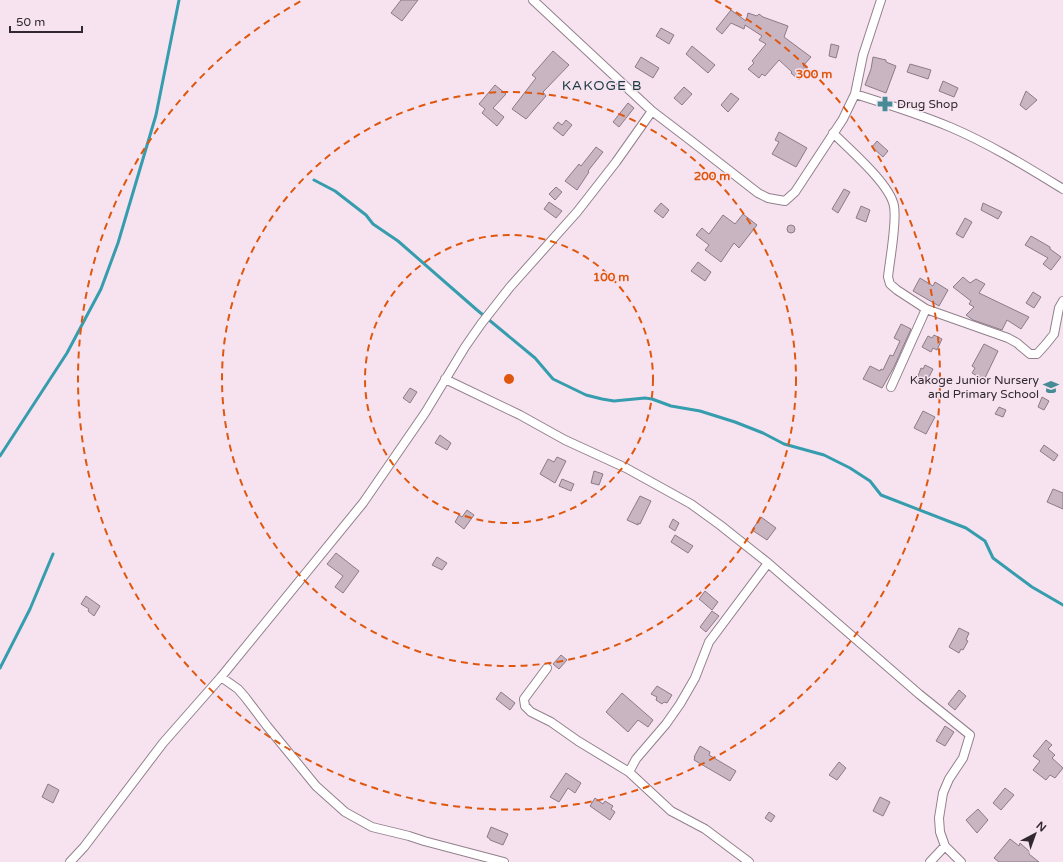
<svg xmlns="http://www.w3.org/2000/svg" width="1063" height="862" font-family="'Varela Round',sans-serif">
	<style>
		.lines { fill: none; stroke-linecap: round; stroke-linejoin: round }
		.stream { stroke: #359dad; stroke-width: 3 }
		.building { fill: #c9b5c2; stroke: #8d7a87 }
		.street-casing { stroke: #92808c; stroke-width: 10 }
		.street { stroke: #fff; stroke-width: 8 }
		.ring { fill: none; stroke: #df570e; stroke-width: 2; stroke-dasharray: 7 5 }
		.labels { text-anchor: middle; stroke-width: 3; stroke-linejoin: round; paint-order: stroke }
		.poi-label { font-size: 12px; fill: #31292f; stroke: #f7e3f0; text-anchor: start }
		.quarter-label { font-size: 14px; letter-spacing: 1px; fill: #1a3c41; stroke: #f7e3f0 }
		.centre { fill: #df570e; stroke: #f7e3f0; stroke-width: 2 }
		.ring-label { font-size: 12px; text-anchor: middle; font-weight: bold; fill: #df570e; stroke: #f7e3f0; stroke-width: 3; stroke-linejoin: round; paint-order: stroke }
	</style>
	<rect width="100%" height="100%" fill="#f7e3f0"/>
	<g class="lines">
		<path class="stream" d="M 314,180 L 335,191 L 366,215 L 373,224 L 398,241 L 477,310 L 535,358 L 553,379 L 586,395 L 602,399 L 614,401 L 645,398 L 652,399 L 671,406 L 700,411 L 735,422 L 763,433 L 784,444 L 824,455 L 850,468 L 870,481 L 881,495 L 966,528 L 985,541 L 993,558 L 1032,587 L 1063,605
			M 0,456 L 67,353 L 101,289 L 118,243 L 156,115 L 179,0
			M 0,668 L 30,609 L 53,554"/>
	</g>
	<path class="building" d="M 401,0 L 418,0 L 402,21 L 391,13 Z
		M 731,10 L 746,21 L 748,13 L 757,16 L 759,14 L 763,17 L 788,26 L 784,37 L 811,57 L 803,66 L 808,69 L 799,80 L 791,73 L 792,72 L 779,60 L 765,76 L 762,74 L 759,78 L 748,69 L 754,63 L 752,61 L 766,44 L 759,40 L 762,36 L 745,25 L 744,29 L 731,23 L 722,34 L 716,29 Z
		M 661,28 L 674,35 L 669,44 L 656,36 Z
		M 831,44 L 839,46 L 836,58 L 829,56 Z
		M 692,46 L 715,65 L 708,73 L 686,54 Z
		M 553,51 L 569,65 L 543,92 L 546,96 L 526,119 L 512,109 L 536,78 L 532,75 Z
		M 641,57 L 659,68 L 653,78 L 635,67 Z
		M 873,57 L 886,60 L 886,62 L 896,66 L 886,93 L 865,85 L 871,69 Z
		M 910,64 L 931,70 L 928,79 L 907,72 Z
		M 943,81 L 958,88 L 954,97 L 939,91 Z
		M 495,85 L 506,94 L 493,108 L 504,117 L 497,126 L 482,113 L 485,109 L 479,104 Z
		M 684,87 L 692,94 L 682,105 L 674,98 Z
		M 1026,91 L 1037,100 L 1026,110 L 1020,105 Z
		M 731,93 L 739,99 L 728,112 L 721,105 Z
		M 628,103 L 634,108 L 619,127 L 613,122 Z
		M 566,120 L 572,125 L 563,136 L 553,128 L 558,122 L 562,125 Z
		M 779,132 L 807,148 L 796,167 L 772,154 L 779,142 L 775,140 Z
		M 877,141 L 888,151 L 883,157 L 872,147 Z
		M 596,147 L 603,152 L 588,171 L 589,172 L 577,190 L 565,181 L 579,164 L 581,166 Z
		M 556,187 L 562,192 L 555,200 L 549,194 Z
		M 844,189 L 850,192 L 838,213 L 832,209 Z
		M 549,202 L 562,211 L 556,218 L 544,209 Z
		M 661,203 L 669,210 L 663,218 L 654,211 Z
		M 983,203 L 1002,212 L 998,219 L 981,210 Z
		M 861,206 L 870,210 L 866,222 L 856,218 Z
		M 743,214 L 757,225 L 739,248 L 734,243 L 721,262 L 705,250 L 709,245 L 696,235 L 702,228 L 709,234 L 723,215 L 735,224 Z
		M 965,218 L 972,222 L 963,238 L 956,234 Z
		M787 229a4 4 0 1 1 8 0a4 4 0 1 1-8 0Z
		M 1031,236 L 1050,247 L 1050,249 L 1061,257 L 1051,270 L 1043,264 L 1048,258 L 1025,245 Z
		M 698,262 L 711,272 L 705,281 L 691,271 Z
		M 963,277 L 970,283 L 976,279 L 985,284 L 979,293 L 1029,317 L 1021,329 L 1007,320 L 1002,330 L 973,320 L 966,315 L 974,307 L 969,304 L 971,301 L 953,287 Z
		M 920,278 L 933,286 L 935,282 L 948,290 L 939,306 L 913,291 Z
		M 1033,292 L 1041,297 L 1034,308 L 1026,303 Z
		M 901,324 L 911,329 L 894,367 L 882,388 L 863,379 L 870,366 L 880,371 L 881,369 L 883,370 L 890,355 L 893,356 L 900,341 L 894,338 Z
		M 934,335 L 942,339 L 937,350 L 933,348 L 931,352 L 922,347 L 928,336 L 932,338 Z
		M 984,344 L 998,351 L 984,380 L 972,373 L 975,368 L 972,366 Z
		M 925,365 L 933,369 L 925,385 L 917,381 L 919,377 L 918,376 L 921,368 L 923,369 Z
		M 410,388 L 417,392 L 410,403 L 403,398 Z
		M 1042,397 L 1049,401 L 1044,410 L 1038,407 Z
		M 999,407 L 1006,410 L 1003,417 L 995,414 Z
		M 923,411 L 935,417 L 926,434 L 914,428 Z
		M 440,435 L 451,443 L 447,450 L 435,443 Z
		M 1044,445 L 1058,455 L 1054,461 L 1040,451 Z
		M 557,457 L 566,461 L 555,483 L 540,474 L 548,459 L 554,462 Z
		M 594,471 L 603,474 L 599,485 L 591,483 Z
		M 562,479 L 574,484 L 571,491 L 559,486 Z
		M 1053,489 L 1063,493 L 1063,509 L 1047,502 Z
		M 640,496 L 651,501 L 640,524 L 638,523 L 638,525 L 627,520 Z
		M 467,510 L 474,515 L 464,529 L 455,522 L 459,515 L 462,517 Z
		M 761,517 L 776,528 L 767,540 L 752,530 Z
		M 673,519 L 679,523 L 675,531 L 669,527 Z
		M 675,535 L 693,546 L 688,553 L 671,542 Z
		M 336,553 L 359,571 L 343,593 L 335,587 L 343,576 L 327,564 Z
		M 437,557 L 447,563 L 442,570 L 432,565 Z
		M 705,591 L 718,602 L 712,610 L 699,599 Z
		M 86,596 L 100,606 L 94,616 L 88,611 L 89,609 L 81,604 Z
		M 712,611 L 719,616 L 706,632 L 700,627 Z
		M 959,628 L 969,633 L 966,640 L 968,641 L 963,650 L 961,649 L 959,653 L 949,647 Z
		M 561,655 L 567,660 L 559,669 L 553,664 Z
		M 657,686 L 672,695 L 667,703 L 664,702 L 662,704 L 656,700 L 657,697 L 651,694 Z
		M 959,690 L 966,696 L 955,710 L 948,704 Z
		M 501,692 L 515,703 L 510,710 L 496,699 Z
		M 622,693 L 653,720 L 648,727 L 638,720 L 628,732 L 606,712 Z
		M 945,726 L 954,732 L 945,746 L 936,741 Z
		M 1046,740 L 1052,745 L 1048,749 L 1055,755 L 1052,758 L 1063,768 L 1055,778 L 1050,775 L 1046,780 L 1033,770 L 1040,761 L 1033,756 Z
		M 700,746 L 710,752 L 709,755 L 736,771 L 730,781 L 694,760 L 695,757 L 694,757 Z
		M 839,762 L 846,768 L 837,780 L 829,775 Z
		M 566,773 L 581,783 L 575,793 L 568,788 L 559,802 L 550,797 Z
		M 48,784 L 59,790 L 53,803 L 42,797 Z
		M 1005,788 L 1014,795 L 1001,810 L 993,803 Z
		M 880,797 L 890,802 L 883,816 L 873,811 Z
		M 595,798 L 603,804 L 605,801 L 613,806 L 611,809 L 615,812 L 610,820 L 590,806 Z
		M 978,809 L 988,820 L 977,833 L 966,820 Z
		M 769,812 L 775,816 L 771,822 L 765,818 Z
		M 491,827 L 508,834 L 503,845 L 490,840 L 490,839 L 487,837 Z
		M 1010,839 L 1019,846 L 1020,843 L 1030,852 L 1029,854 L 1039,862 L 999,862 L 994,858 Z"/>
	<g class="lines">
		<defs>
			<path id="street" d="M 533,0 L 652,111 L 690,140 L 758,193 L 768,198 L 785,201 L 795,192 L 843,119 L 855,94 C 887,104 919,114 950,127 C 990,144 1027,167 1063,189
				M 855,94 L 863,55 L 881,0
				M 833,133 C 850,150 890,184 894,206 C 897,223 890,258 888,277 L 890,284 L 897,290 L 926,309 L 1008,338 L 1017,343 L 1030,354 L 1037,354 L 1046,344 L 1054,334 L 1059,308 L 1063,301
				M 445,379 L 520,415 L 565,440 L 626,468 L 691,504 L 720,525 L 768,563 L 919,694 L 970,735 L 963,758 L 949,779 L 943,793 L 939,818 L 940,832 L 945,846 L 961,862
				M 891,387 L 926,309
				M 547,668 L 524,699 L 525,706 L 531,712 L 551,722 L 578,741 L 629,772 L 671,811 L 705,829 L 749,862
				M 221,677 L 238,689 L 245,697 L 267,726 L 316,786 L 345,812 L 372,827 L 409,836 L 424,841 L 504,862
				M 629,772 L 636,759 L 666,724 L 680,704 L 695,678 L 709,642 L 768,563
				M 70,862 L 84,847 L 163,743 L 221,677 L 363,503 L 425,413 L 465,347 L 481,324 L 510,287 L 577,212 L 616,162 L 652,111
				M 930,862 L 945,846"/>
		</defs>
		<use href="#street" class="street-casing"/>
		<use href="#street" class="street"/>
	</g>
	<g class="ring">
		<circle cx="509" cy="379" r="144"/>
		<circle cx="509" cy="379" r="287"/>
		<path d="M715 0A431 431 0 1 1 303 0"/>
	</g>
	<defs>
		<symbol id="pharmacy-bare" viewBox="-9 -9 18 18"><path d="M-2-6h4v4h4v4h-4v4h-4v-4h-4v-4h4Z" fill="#468b96" stroke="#f7e3f0" stroke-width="2.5" paint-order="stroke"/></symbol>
		<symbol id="school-bare" viewBox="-9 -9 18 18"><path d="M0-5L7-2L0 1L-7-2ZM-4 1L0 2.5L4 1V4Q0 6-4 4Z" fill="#468b96" stroke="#f7e3f0" stroke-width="2.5" paint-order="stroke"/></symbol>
	</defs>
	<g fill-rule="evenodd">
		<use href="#pharmacy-bare" x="874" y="93" width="22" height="22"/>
		<use href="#school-bare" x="1040" y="376" width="22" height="22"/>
	</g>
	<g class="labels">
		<g class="poi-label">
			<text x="897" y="108">Drug Shop</text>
			<text x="1039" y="384" text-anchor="end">Kakoge Junior Nursery<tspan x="1039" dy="14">and Primary School</tspan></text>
		</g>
		<g class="quarter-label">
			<text x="602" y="90">KAKOGE B</text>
		</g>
	</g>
	<circle cx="509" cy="379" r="6" class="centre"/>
	<g class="ring-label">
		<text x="814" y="78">300 m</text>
		<text x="712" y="180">200 m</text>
		<text x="611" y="281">100 m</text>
	</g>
	<g transform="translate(1035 834) rotate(41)" stroke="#f7e3f0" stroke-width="3" paint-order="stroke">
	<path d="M0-3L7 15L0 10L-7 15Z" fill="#31292f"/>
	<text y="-6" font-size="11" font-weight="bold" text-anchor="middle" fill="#31292f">N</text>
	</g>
	<path d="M10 26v6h72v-6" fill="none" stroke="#31292f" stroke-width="2"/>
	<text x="16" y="26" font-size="12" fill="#31292f" stroke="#f7e3f0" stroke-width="3" paint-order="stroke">50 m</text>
</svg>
